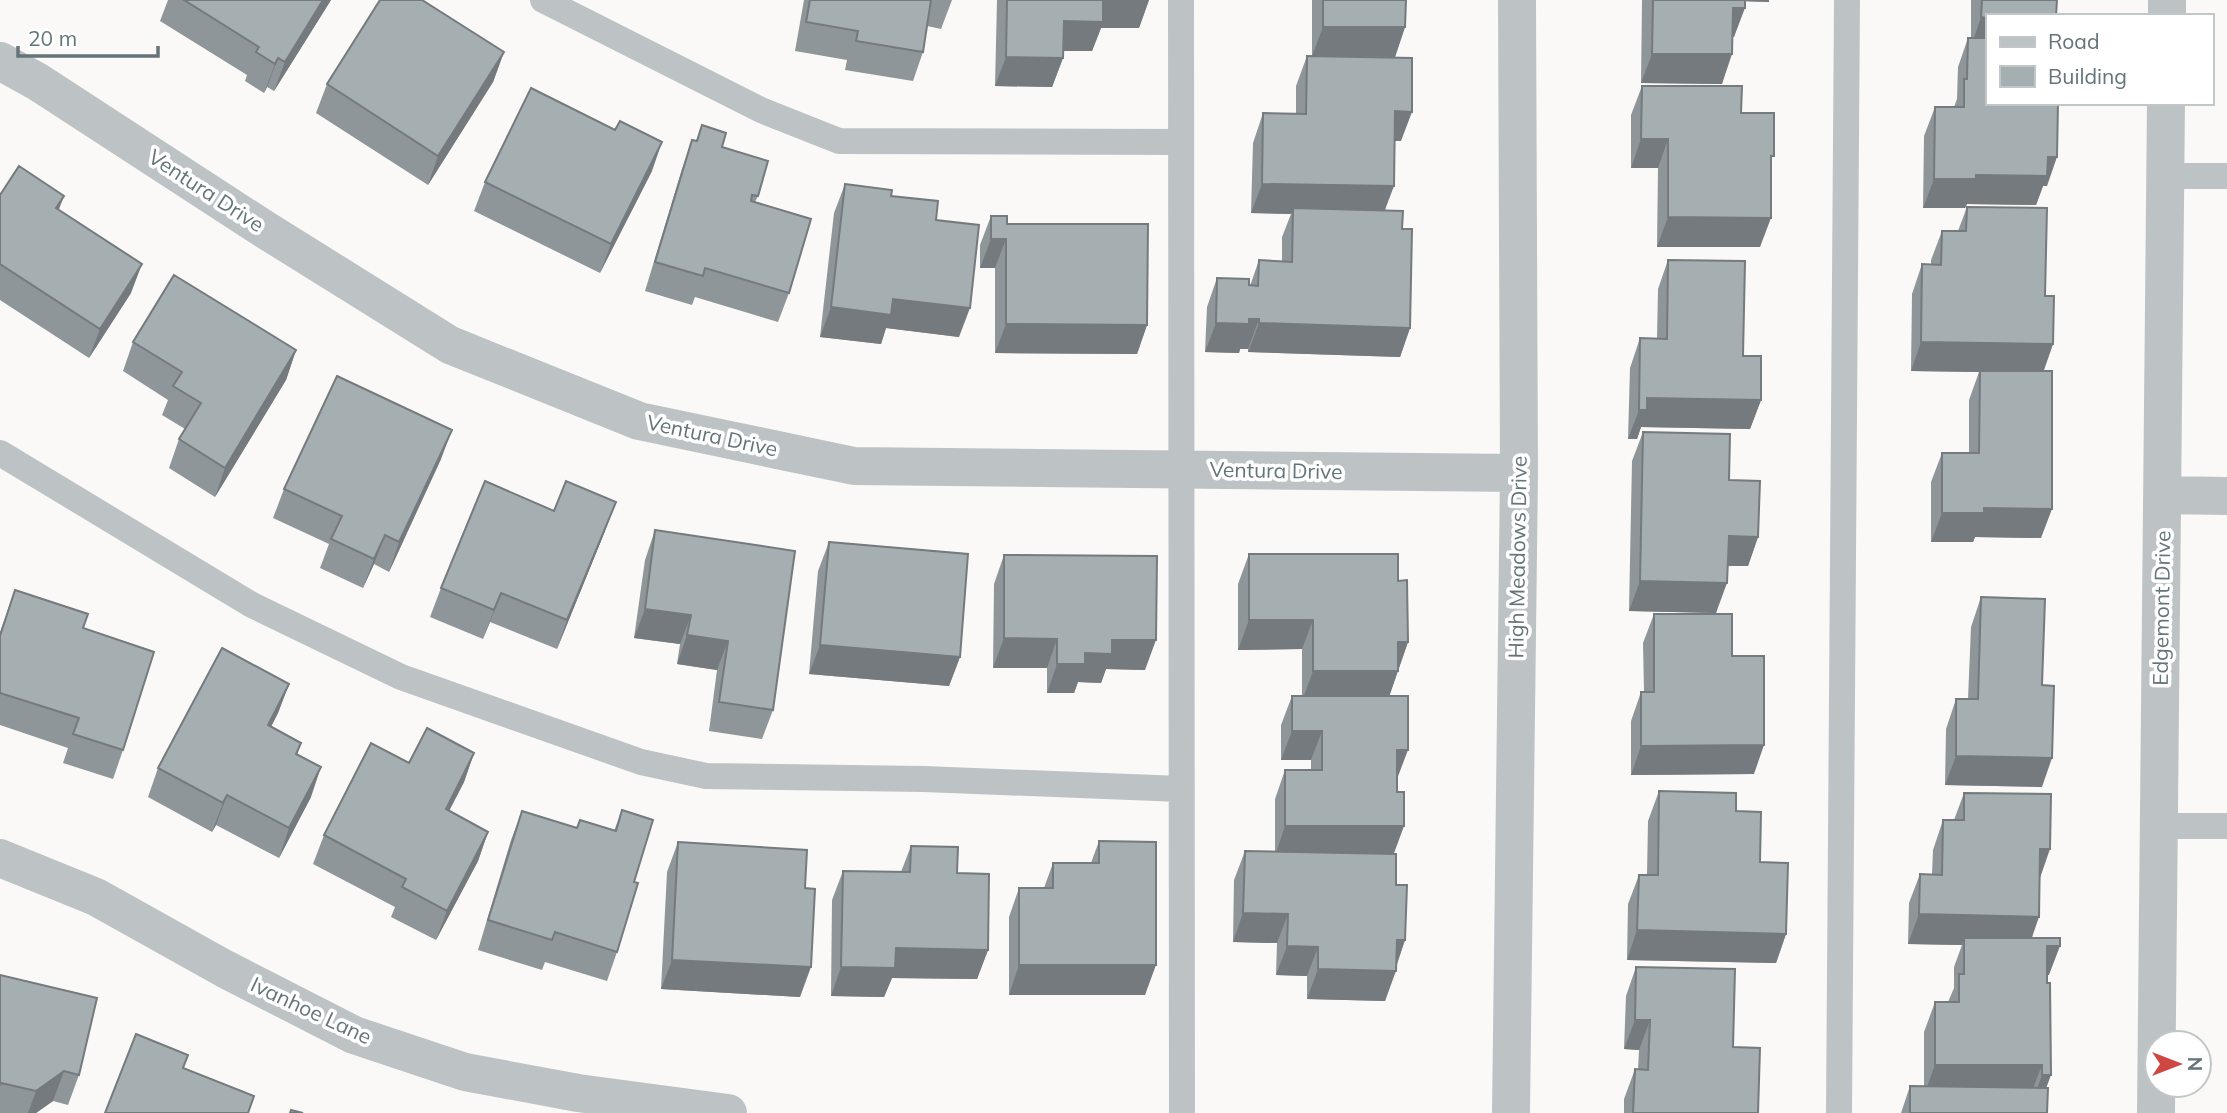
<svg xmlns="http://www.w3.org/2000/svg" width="2227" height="1113" font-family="Mulish,sans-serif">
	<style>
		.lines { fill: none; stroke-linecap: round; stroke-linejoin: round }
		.lane { stroke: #bdc3c5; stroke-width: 26 }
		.street { stroke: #bdc3c5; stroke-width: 38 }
		.wall { fill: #8e9699 }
		.shaded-wall { fill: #747a7d }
		.building { fill: #a5afb2; stroke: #747a7d; stroke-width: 2 }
		.labels { text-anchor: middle; stroke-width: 7; stroke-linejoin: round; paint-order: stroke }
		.street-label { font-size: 21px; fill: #647479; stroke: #fff }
	</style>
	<rect width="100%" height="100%" fill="#faf9f8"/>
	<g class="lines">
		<path class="lane" d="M 543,0 L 761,110 L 839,141 L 1181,142
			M 1181,0 L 1182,1113
			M 2166,176 L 2227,176
			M 0,453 L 252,605 L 401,677 L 641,762 L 706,776 L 924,779 L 1181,789
			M 2160,826 L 2227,826
			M 1839,1113 L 1847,0"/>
		<path class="street" d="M 2167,16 L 2167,0
			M 0,61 L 38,82 L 264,229 L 450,345 L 639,421 L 854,466 L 1519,473
			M 2164,495 L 2227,496
			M 0,858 L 96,897 L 225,969 L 354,1035 L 465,1072 L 578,1093 L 728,1113
			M 1511,1113 L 1519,473 L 1517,0
			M 2156,1113 L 2166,103"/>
	</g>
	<path class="wall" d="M 168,0 L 331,0 L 274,91 L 267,87 L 264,93 L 245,81 L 247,75 L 160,21 Z
		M 804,0 L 952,0 L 941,29 L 927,26 L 923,52 L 913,81 L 845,70 L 847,60 L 795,51 Z
		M 997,0 L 1149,0 L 1139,28 L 1101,28 L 1092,51 L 1063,51 L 1063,58 L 1052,87 L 995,86 Z
		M 1312,0 L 1406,0 L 1405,27 L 1395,57 L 1312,56 Z
		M 1642,0 L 1769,0 L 1769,2 L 1745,1 L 1734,37 L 1733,37 L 1722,84 L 1641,83 Z
		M 1971,0 L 2057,0 L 1987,16 L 2047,186 L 2043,186 L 2036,205 L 1967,204 L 1965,208 L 1923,208 L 1924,136 L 1935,107 L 1954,107 L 1957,99 L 1958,67 L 1968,38 L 1971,38 Z
		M 504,52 L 493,82 L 428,185 L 316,113 L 327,84 Z
		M 1307,56 L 1401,141 L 1395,141 L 1385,211 L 1402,229 L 1410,328 L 1400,357 L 1248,352 L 1248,349 L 1240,349 L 1239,353 L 1205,352 L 1207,307 L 1217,278 L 1250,286 L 1259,260 L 1282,261 L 1282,237 L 1291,214 L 1251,213 L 1253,143 L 1263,113 L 1296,114 L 1296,86 Z
		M 1642,86 L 1741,113 L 1771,165 L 1760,247 L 1657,247 L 1658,168 L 1631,168 L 1631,115 Z
		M 702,125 L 758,196 L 755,202 L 789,293 L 778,322 L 695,297 L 692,305 L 645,291 L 682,169 L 692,140 L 696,141 Z
		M 615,130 L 652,171 L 600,273 L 474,211 L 485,182 Z
		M 845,184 L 891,196 L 936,220 L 959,337 L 886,328 L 881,344 L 820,337 L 834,213 Z
		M 0,195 L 59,210 L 131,293 L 89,358 L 0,300 Z
		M 1967,207 L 2045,296 L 2053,344 L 2043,371 L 2041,538 L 1975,537 L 1973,542 L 1931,542 L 1931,482 L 1942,453 L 1969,453 L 1969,400 L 1979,372 L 1911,371 L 1912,294 L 1922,264 L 1931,265 L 1931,260 L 1942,231 L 1958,231 Z
		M 991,216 L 1007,224 L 1147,325 L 1137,354 L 995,353 L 995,268 L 980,268 L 980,245 Z
		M 1668,260 L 1743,356 L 1761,400 L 1750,429 L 1641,427 L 1637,439 L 1628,439 L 1630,368 L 1640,338 L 1657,339 L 1658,289 Z
		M 133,342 L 296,350 L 286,380 L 215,497 L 169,468 L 179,439 L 185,429 L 162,415 L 168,400 L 123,371 Z
		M 1643,432 L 1729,480 L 1758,537 L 1748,566 L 1728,566 L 1716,613 L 1629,611 L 1632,461 Z
		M 441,459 L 389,572 L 374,564 L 363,588 L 320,568 L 329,544 L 273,518 L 284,489 Z
		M 655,530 L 773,710 L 762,739 L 709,731 L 717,670 L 677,664 L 680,644 L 634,638 L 645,560 Z
		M 605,531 L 557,649 L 490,622 L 483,639 L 430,617 L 441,588 Z
		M 829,542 L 960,657 L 949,686 L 809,674 L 818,571 Z
		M 1249,554 L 1398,581 L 1408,642 L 1389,696 L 1397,779 L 1394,854 L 1396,885 L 1405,940 L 1385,1001 L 1307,999 L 1307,976 L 1276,975 L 1277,943 L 1233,942 L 1234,880 L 1245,851 L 1275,852 L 1275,799 L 1285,770 L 1311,770 L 1311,760 L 1281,760 L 1281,725 L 1292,696 L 1302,696 L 1302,649 L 1238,650 L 1238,584 Z
		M 1004,555 L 1145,670 L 1106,669 L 1101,683 L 1078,682 L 1074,693 L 1047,693 L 1047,668 L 993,668 L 994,584 Z
		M 15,590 L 83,628 L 123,750 L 113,779 L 63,763 L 68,748 L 0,725 L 0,632 Z
		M 1981,597 L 2042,685 L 2042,787 L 1945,785 L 1946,729 L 1956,699 L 1968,699 L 1971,627 Z
		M 1654,614 L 1732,656 L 1754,774 L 1631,775 L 1631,721 L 1641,692 L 1644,692 L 1643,643 Z
		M 289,684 L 278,713 L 271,727 L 301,743 L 297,755 L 311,797 L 279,858 L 216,825 L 212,832 L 148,797 L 158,768 Z
		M 474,753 L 464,782 L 449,811 L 488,832 L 478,861 L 436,940 L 391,917 L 395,907 L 313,864 L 324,835 L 409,763 Z
		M 1659,791 L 1736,811 L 1760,862 L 1786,934 L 1776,963 L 1627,960 L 1628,904 L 1639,875 L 1647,875 L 1648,821 Z
		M 1964,793 L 2040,878 L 2032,938 L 2049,975 L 2047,975 L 2046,1088 L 2047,1113 L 1901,1113 L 1910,1086 L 1924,1086 L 1924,1032 L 1935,1002 L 1948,1002 L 1954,988 L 1954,967 L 1962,945 L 1908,944 L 1909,903 L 1920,874 L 1932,874 L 1933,850 L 1943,820 L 1954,820 Z
		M 622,810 L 634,882 L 617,952 L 607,981 L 545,962 L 542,970 L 478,950 L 511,840 L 522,811 L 577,828 L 614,831 Z
		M 1099,841 L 1145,995 L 1009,995 L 1009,917 L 1019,888 L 1044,888 L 1053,863 L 1091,863 Z
		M 678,842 L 805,888 L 800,997 L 661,989 L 667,872 Z
		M 911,846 L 957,873 L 988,950 L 977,979 L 892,978 L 884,997 L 831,996 L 832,900 L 843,871 L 901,872 Z
		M 1636,967 L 1733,1047 L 1758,1113 L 1624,1113 L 1624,1099 L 1635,1069 L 1638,1070 L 1639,1050 L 1624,1049 L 1626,996 Z
		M 0,975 L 79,1075 L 68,1105 L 53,1101 L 36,1113 L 0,1113 Z"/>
	<path class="shaded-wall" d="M 323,0 L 331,0 L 274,91 L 285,62 Z
		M 1102,0 L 1149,0 L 1139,28 L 1101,28 L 1092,51 L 1053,51 L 1064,21 Z
		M 1735,0 L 1769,0 L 1769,2 L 1735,1 Z
		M 1733,8 L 1745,8 L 1734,37 L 1723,37 Z
		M 1981,17 L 1987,18 L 1987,47 L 1971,47 Z
		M 1323,27 L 1405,27 L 1395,57 L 1312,56 Z
		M 504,52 L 493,82 L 428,185 L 438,156 Z
		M 1652,54 L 1732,54 L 1722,84 L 1641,83 Z
		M 1006,57 L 1063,58 L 1052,87 L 995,86 Z
		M 278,58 L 267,87 L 264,93 L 275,64 Z
		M 1395,111 L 1412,112 L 1401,141 L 1385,141 Z
		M 1641,139 L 1668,139 L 1658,168 L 1631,168 Z
		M 662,142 L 652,171 L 600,273 L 611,244 Z
		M 2048,157 L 2057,157 L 2047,186 L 2043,186 L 2036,205 L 1967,204 L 1965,208 L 1923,208 L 1934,179 L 1976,175 Z
		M 1262,184 L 1394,186 L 1383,215 L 1293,208 L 1291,214 L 1251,213 Z
		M 64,196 L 53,225 L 56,208 Z
		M 1668,217 L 1771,218 L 1760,247 L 1657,247 Z
		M 991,239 L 1006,239 L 995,268 L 980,268 Z
		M 142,264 L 131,293 L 89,358 L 100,329 Z
		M 893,299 L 970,308 L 959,337 L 886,328 L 881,344 L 820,337 L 831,307 Z
		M 1249,319 L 1259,319 L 1248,349 L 1240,349 L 1239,353 L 1205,352 L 1216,323 Z
		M 1259,323 L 1410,328 L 1400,357 L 1248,352 Z
		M 1006,324 L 1147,325 L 1137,354 L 995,353 Z
		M 1921,342 L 2053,344 L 2043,373 L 1911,371 Z
		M 296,350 L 286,380 L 215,497 L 225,468 Z
		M 1647,398 L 1761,400 L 1750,429 L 1641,427 L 1637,439 L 1628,439 L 1639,410 Z
		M 452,430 L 441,459 L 389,572 L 399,542 Z
		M 616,502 L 605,531 L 557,649 L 567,620 Z
		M 1984,508 L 2052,509 L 2041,538 L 1975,537 L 1973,542 L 1931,542 L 1942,513 Z
		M 385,535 L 374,564 L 363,588 L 374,559 Z
		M 1729,536 L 1758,537 L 1748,566 L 1718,566 Z
		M 1640,581 L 1727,583 L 1716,613 L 1629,611 Z
		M 501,593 L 490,622 L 483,639 L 494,610 Z
		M 645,609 L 691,615 L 680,644 L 634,638 Z
		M 1249,620 L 1313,620 L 1302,649 L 1238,650 Z
		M 687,635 L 728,641 L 717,670 L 677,664 Z
		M 1004,638 L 1057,639 L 1047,668 L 993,668 Z
		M 1112,640 L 1156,640 L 1145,670 L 1106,669 L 1101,683 L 1078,682 L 1074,693 L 1047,693 L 1057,664 Z
		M 1398,642 L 1408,642 L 1388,700 L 1302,701 L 1313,671 Z
		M 820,645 L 960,657 L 949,686 L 809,674 Z
		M 289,684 L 278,713 L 257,754 L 268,725 Z
		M 1292,731 L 1322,731 L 1311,760 L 1281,760 Z
		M 1764,745 L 1754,774 L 1631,775 L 1641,746 Z
		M 1397,750 L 1408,750 L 1397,779 Z
		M 474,753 L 464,782 L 435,838 L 446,809 Z
		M 1956,756 L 2052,758 L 2042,787 L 1945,785 Z
		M 321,767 L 311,797 L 279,858 L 289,828 Z
		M 227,795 L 216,825 L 212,832 L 223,803 Z
		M 1285,826 L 1404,826 L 1393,856 L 1275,856 Z
		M 488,832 L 478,861 L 436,940 L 447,911 Z
		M 2040,849 L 2050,849 L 2040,878 Z
		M 1243,913 L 1288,914 L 1277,943 L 1233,942 Z
		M 1919,914 L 2039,917 L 2029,946 L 1964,938 L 1962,945 L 1908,944 Z
		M 1637,930 L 1786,934 L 1776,963 L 1627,960 Z
		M 1397,940 L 1405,940 L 1395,969 Z
		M 1287,946 L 1318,947 L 1307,976 L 1276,975 Z
		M 2047,946 L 2060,946 L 2049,975 L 2036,975 Z
		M 896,948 L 988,950 L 977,979 L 892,978 L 884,997 L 831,996 L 841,967 Z
		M 672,960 L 811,967 L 800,997 L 661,989 Z
		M 1019,965 L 1156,965 L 1145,995 L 1009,995 Z
		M 1318,969 L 1396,971 L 1385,1001 L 1307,999 Z
		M 1635,1020 L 1650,1020 L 1639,1050 L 1624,1049 Z
		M 1935,1065 L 2042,1065 L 2031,1094 L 1924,1095 Z
		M 64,1071 L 53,1101 L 36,1113 L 28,1113 L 36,1091 Z
		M 2042,1075 L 2051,1075 L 2040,1105 L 2031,1105 Z"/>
	<path class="building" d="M 184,0 L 323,0 L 285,62 L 278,58 L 275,64 L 256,52 L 259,47 Z
		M 380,0 L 422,0 L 504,52 L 438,156 L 327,84 Z
		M 810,0 L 931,0 L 923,52 L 856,41 L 858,31 L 806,22 Z
		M 1007,0 L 1103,0 L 1103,22 L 1064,21 L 1063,58 L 1006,57 Z
		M 1323,0 L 1406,0 L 1405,27 L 1323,27 Z
		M 1653,0 L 1745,0 L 1745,8 L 1733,8 L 1732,54 L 1652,54 Z
		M 1982,0 L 2057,0 L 2056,16 L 1987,16 L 1987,18 L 1981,17 Z
		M 1968,38 L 1987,38 L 1987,103 L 2058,103 L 2057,157 L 2048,157 L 2047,176 L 1976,175 L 1976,179 L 1934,179 L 1935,107 L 1964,107 L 1964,79 L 1967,79 Z
		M 1307,56 L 1412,58 L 1412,112 L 1395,111 L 1394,186 L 1262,184 L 1263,113 L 1306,114 Z
		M 1642,86 L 1742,86 L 1741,113 L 1774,113 L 1774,156 L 1771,156 L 1771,218 L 1668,217 L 1668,139 L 1641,139 Z
		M 531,88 L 615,130 L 620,121 L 662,142 L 611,244 L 485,182 Z
		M 702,125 L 726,133 L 722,147 L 768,161 L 758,196 L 752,195 L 751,201 L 811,219 L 789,293 L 705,268 L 703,276 L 655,262 L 692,140 L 697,141 Z
		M 19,166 L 64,196 L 56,208 L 142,264 L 100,329 L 0,264 L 0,195 Z
		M 845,184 L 892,190 L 891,196 L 938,201 L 936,220 L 979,225 L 970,308 L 893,299 L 891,315 L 831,307 Z
		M 1967,207 L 2047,208 L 2045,296 L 2054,296 L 2053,344 L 1921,342 L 1922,264 L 1941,265 L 1942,231 L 1966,231 Z
		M 1293,208 L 1403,211 L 1402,229 L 1412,229 L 1410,328 L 1259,323 L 1259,319 L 1249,319 L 1249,324 L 1216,323 L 1217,278 L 1249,279 L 1249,285 L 1258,286 L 1259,260 L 1292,262 Z
		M 991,216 L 1007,216 L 1007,224 L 1148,224 L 1147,325 L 1006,324 L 1006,239 L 991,239 Z
		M 1668,260 L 1745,261 L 1743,356 L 1761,356 L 1761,400 L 1647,398 L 1647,410 L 1639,410 L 1640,338 L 1667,339 Z
		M 174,275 L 296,350 L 225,468 L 179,439 L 201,403 L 173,386 L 182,372 L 133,342 Z
		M 1980,371 L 2052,371 L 2052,509 L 1984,508 L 1984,513 L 1942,513 L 1942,453 L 1979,453 Z
		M 337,376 L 452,430 L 399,542 L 385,535 L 374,559 L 331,539 L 342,516 L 284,489 Z
		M 1643,432 L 1730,434 L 1729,480 L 1760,481 L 1758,537 L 1729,536 L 1727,583 L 1640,581 Z
		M 485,481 L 554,511 L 566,481 L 616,502 L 567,620 L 501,593 L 494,610 L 441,588 Z
		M 655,530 L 795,551 L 773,710 L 719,702 L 728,641 L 687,635 L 691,615 L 645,609 Z
		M 829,542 L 968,554 L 960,657 L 820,645 Z
		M 1249,554 L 1398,554 L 1398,581 L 1407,580 L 1408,642 L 1398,642 L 1398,671 L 1313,671 L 1313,620 L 1249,620 Z
		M 1004,555 L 1157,556 L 1156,640 L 1112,640 L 1112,654 L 1085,653 L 1085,664 L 1057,664 L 1057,639 L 1004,638 Z
		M 15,590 L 88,614 L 83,628 L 154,652 L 123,750 L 73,734 L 79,718 L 0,693 L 0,636 Z
		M 1981,597 L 2045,599 L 2042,685 L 2054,686 L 2052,758 L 1956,756 L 1956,699 L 1978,699 Z
		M 1654,614 L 1732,614 L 1732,656 L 1764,656 L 1764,745 L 1641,746 L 1641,692 L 1654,692 Z
		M 222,648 L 289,684 L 268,725 L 301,743 L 296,754 L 321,767 L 289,828 L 227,795 L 223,803 L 158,768 Z
		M 1292,696 L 1408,696 L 1408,750 L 1397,750 L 1397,792 L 1404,792 L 1404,826 L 1285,826 L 1285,770 L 1322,770 L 1322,731 L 1292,731 Z
		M 427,728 L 474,753 L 446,809 L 488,832 L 447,911 L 402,887 L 406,879 L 324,835 L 371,743 L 409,763 Z
		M 1659,791 L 1736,793 L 1736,811 L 1761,812 L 1760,862 L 1788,863 L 1786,934 L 1637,930 L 1639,875 L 1658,875 Z
		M 1964,793 L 2051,794 L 2050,849 L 2040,849 L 2039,917 L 1919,914 L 1920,874 L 1942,875 L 1943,820 L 1964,820 Z
		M 622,810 L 653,820 L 634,882 L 638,883 L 617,952 L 555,932 L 552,940 L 488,920 L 522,811 L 577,828 L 580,820 L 616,831 Z
		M 1099,841 L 1156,842 L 1156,965 L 1019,965 L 1019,888 L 1053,888 L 1053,863 L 1099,863 Z
		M 678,842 L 807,850 L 805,888 L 815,889 L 811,967 L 672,960 Z
		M 911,846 L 958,847 L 957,873 L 989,874 L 988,950 L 896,948 L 895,968 L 841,967 L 843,871 L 910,872 Z
		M 1245,851 L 1396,854 L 1396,885 L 1407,885 L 1405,940 L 1397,940 L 1396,971 L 1318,969 L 1318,947 L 1287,946 L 1288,914 L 1243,913 Z
		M 1964,938 L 2060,938 L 2060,946 L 2047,946 L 2047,983 L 2050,983 L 2051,1075 L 2042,1075 L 2042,1065 L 1935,1065 L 1935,1002 L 1959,1002 L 1959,974 L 1964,974 Z
		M 1636,967 L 1735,969 L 1733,1047 L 1760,1048 L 1758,1113 L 1633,1113 L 1635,1069 L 1648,1070 L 1650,1020 L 1635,1020 Z
		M 0,975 L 97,998 L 79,1075 L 64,1071 L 36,1091 L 1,1083 L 0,1085 Z
		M 136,1034 L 188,1055 L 183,1068 L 254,1096 L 248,1113 L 105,1113 Z
		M 1910,1086 L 2048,1088 L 2047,1113 L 1910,1113 Z
		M 291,1110 L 303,1113 L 290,1113 Z"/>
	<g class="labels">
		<g class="street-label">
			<text transform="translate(206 191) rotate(33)" y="7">Ventura Drive</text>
			<text transform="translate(712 436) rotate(12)" y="7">Ventura Drive</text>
			<text transform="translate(1276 471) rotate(1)" y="7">Ventura Drive</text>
			<text transform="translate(1518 557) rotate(-89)" y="7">High Meadows Drive</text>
			<text transform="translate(2162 608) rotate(-89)" y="7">Edgemont Drive</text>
			<text transform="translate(311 1011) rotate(25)" y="7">Ivanhoe Lane</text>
		</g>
	</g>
	<rect x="1986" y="14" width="228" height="91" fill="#ffffff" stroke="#c1c7c9" stroke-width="2"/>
	<rect x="2000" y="37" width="35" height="10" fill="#bdc3c5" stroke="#c1c7c9" stroke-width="2"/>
	<text x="2048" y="49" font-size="21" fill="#647479">Road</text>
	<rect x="2000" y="66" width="35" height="21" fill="#a5afb2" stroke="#c1c7c9" stroke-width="2"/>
	<text x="2048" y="84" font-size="21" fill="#647479">Building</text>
	<g transform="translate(2178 1064) rotate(90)"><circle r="33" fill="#ffffff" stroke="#c1c7c9" stroke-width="2"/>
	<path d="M0-5L12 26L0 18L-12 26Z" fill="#ce4743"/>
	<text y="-10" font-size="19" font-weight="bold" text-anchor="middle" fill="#647479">N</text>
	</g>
	<path d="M18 46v10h140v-10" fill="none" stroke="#647479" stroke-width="3.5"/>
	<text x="28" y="46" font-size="21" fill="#647479" stroke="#ffffff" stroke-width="5" paint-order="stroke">20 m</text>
</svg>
